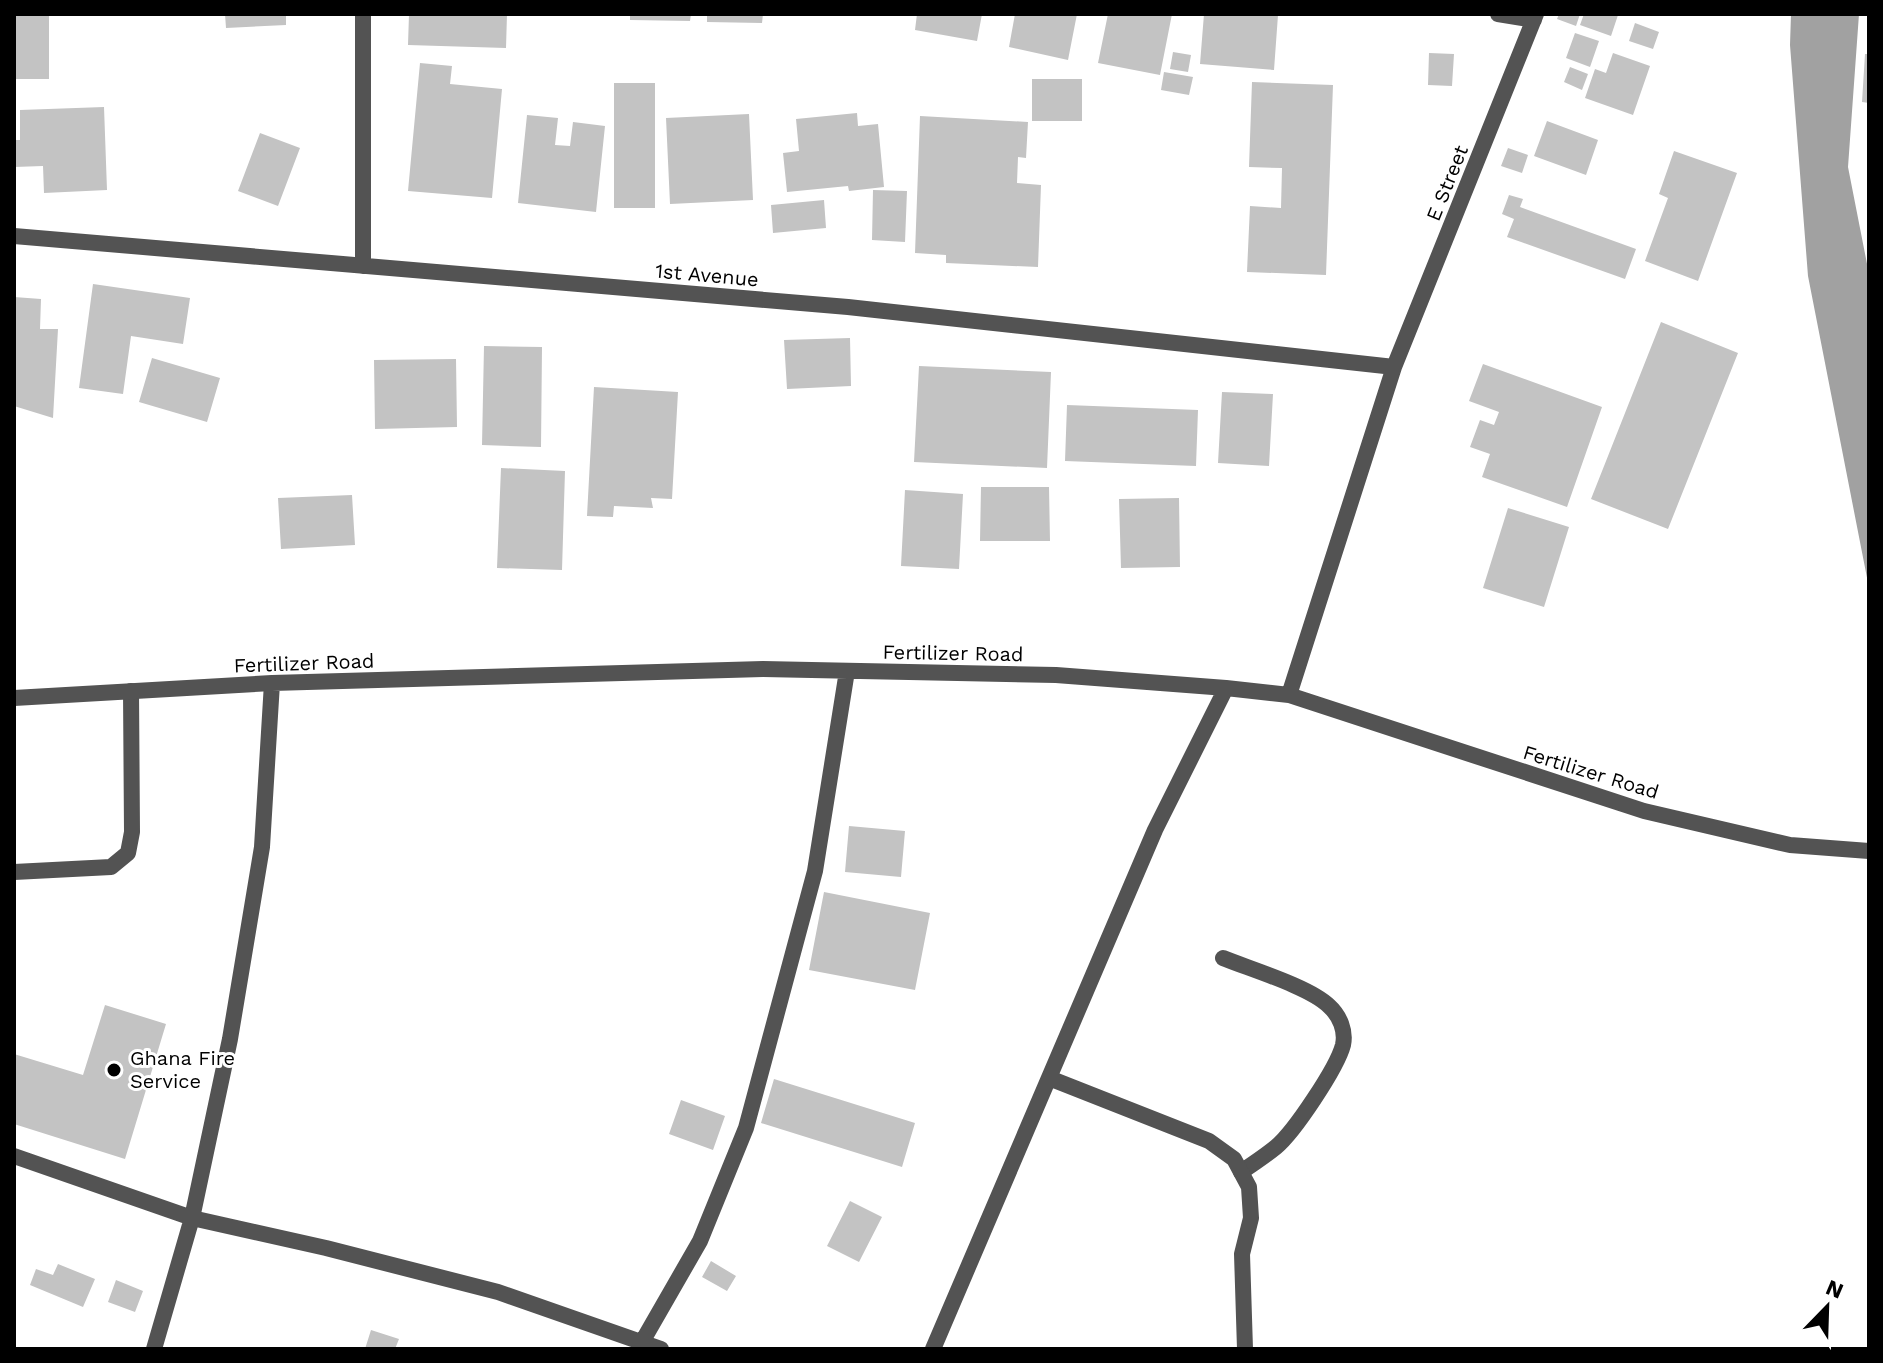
<svg xmlns="http://www.w3.org/2000/svg" width="1883" height="1363" font-family="'Work Sans',sans-serif">
	<style>
		.water { fill: #a1a1a1 }
		.building { fill: #c3c3c3 }
		.lines { fill: none; stroke-linecap: round; stroke-linejoin: round }
		.lane { stroke: #535353; stroke-width: 16 }
		.street { stroke: #535353; stroke-width: 16 }
		.poi-dot { fill: #000; stroke: #fff; stroke-width: 3 }
		.labels { text-anchor: middle; stroke-width: 6; stroke-linejoin: round; paint-order: stroke }
		.street-label { font-size: 20px; fill: #000; stroke: #fff }
		.poi-label { font-size: 20px; fill: #000; stroke: #fff; text-anchor: start }
	</style>
	<rect width="100%" height="100%" fill="#fff"/>
	<path class="water" d="M 1791,14 L 1859,14 L 1848,167 L 1869,274 L 1869,588 L 1808,276 L 1790,45 Z"/>
	<path class="building" d="M 14,14 L 49,14 L 49,79 L 14,79 Z
		M 225,14 L 286,14 L 286,25 L 226,28 Z
		M 409,14 L 507,14 L 506,48 L 408,45 Z
		M 630,14 L 691,14 L 690,21 L 630,20 Z
		M 707,14 L 763,14 L 762,23 L 707,22 Z
		M 917,14 L 982,14 L 977,41 L 915,30 Z
		M 1015,14 L 1077,14 L 1068,60 L 1009,47 Z
		M 1108,14 L 1172,14 L 1160,75 L 1098,63 Z
		M 1204,14 L 1278,15 L 1274,70 L 1200,64 Z
		M 1559,14 L 1580,14 L 1576,26 L 1557,19 Z
		M 1584,14 L 1618,15 L 1611,36 L 1580,25 Z
		M 1635,23 L 1659,32 L 1653,49 L 1629,41 Z
		M 1575,33 L 1599,41 L 1590,67 L 1566,58 Z
		M 1173,52 L 1191,55 L 1188,72 L 1170,69 Z
		M 1429,53 L 1454,54 L 1452,86 L 1428,85 Z
		M 1613,53 L 1650,66 L 1633,115 L 1585,98 L 1595,69 L 1606,73 Z
		M 1865,54 L 1869,54 L 1869,103 L 1862,102 Z
		M 420,63 L 452,66 L 450,84 L 502,89 L 492,198 L 408,191 Z
		M 1570,67 L 1588,74 L 1582,90 L 1564,82 Z
		M 1164,72 L 1193,77 L 1189,95 L 1161,90 Z
		M 1032,79 L 1082,79 L 1082,121 L 1032,121 Z
		M 1252,82 L 1333,85 L 1326,275 L 1247,272 L 1250,206 L 1281,208 L 1282,168 L 1249,167 Z
		M 614,83 L 655,83 L 655,208 L 614,208 Z
		M 104,107 L 107,190 L 44,193 L 43,166 L 14,167 L 14,140 L 20,140 L 20,110 Z
		M 857,113 L 858,126 L 878,124 L 884,187 L 849,191 L 848,186 L 787,192 L 783,153 L 799,151 L 796,119 Z
		M 749,114 L 753,200 L 670,204 L 666,118 Z
		M 527,115 L 558,118 L 555,145 L 570,146 L 573,122 L 605,126 L 596,212 L 518,203 Z
		M 920,116 L 1028,122 L 1026,158 L 1018,157 L 1017,183 L 1041,185 L 1038,267 L 946,263 L 946,255 L 915,253 Z
		M 1547,121 L 1598,140 L 1586,175 L 1534,156 Z
		M 260,133 L 300,148 L 278,206 L 238,191 Z
		M 1508,148 L 1528,155 L 1522,173 L 1501,166 Z
		M 1674,151 L 1737,173 L 1698,281 L 1645,261 L 1668,198 L 1659,194 Z
		M 873,190 L 907,191 L 905,242 L 872,240 Z
		M 1509,195 L 1523,199 L 1520,207 L 1636,249 L 1625,279 L 1507,237 L 1514,219 L 1502,214 Z
		M 824,200 L 826,228 L 773,233 L 771,205 Z
		M 93,284 L 190,298 L 183,344 L 131,336 L 123,394 L 79,388 Z
		M 14,297 L 41,299 L 40,329 L 58,329 L 53,418 L 14,406 Z
		M 1661,322 L 1738,353 L 1668,529 L 1591,499 Z
		M 850,338 L 851,386 L 787,389 L 784,340 Z
		M 484,346 L 542,347 L 541,447 L 482,445 Z
		M 152,358 L 220,378 L 207,422 L 139,402 Z
		M 456,359 L 457,427 L 375,429 L 374,360 Z
		M 1483,364 L 1602,407 L 1567,507 L 1482,477 L 1490,454 L 1470,447 L 1480,420 L 1494,425 L 1499,412 L 1469,401 Z
		M 919,366 L 1051,372 L 1047,468 L 914,462 Z
		M 594,387 L 678,392 L 672,499 L 651,498 L 653,508 L 614,506 L 613,517 L 587,516 Z
		M 1222,392 L 1273,394 L 1269,466 L 1218,463 Z
		M 1067,405 L 1198,410 L 1196,466 L 1065,461 Z
		M 501,468 L 565,471 L 562,570 L 497,568 Z
		M 981,487 L 1049,487 L 1050,541 L 980,541 Z
		M 905,490 L 963,494 L 959,569 L 901,566 Z
		M 352,495 L 355,545 L 281,549 L 278,498 Z
		M 1179,498 L 1180,567 L 1121,568 L 1119,499 Z
		M 1508,508 L 1569,527 L 1544,607 L 1483,588 Z
		M 849,826 L 905,831 L 901,877 L 845,872 Z
		M 824,892 L 930,913 L 915,990 L 809,970 Z
		M 105,1005 L 166,1024 L 125,1159 L 14,1124 L 14,1054 L 83,1075 Z
		M 774,1079 L 915,1123 L 902,1167 L 761,1123 Z
		M 681,1100 L 725,1116 L 713,1150 L 669,1134 Z
		M 850,1201 L 882,1217 L 859,1262 L 827,1246 Z
		M 711,1261 L 736,1276 L 727,1291 L 702,1277 Z
		M 58,1264 L 95,1279 L 83,1307 L 30,1285 L 36,1269 L 53,1275 Z
		M 116,1280 L 143,1291 L 135,1312 L 108,1302 Z
		M 371,1330 L 399,1339 L 395,1349 L 365,1349 Z"/>
	<g class="lines">
		<path class="lane" d="M 14,872 L 111,867 L 128,853 L 132,832 L 131,691
			M 1223,958 C 1250,969 1310,987 1329,1006 C 1340,1016 1346,1031 1343,1045 C 1337,1068 1294,1132 1276,1147 C 1265,1156 1253,1164 1241,1172"/>
		<path class="street" d="M 363,14 L 363,266
			M 1498,14 L 1534,20
			M 14,236 L 848,307 L 1394,367
			M 1289,695 L 1394,367 L 1536,14
			M 14,698 L 272,683 L 763,669 L 1056,675 L 1226,688 L 1289,695 L 1644,811 L 1790,845 L 1869,851
			M 1049,1078 L 1209,1141 L 1234,1159 L 1249,1187 L 1251,1218 L 1242,1254 L 1245,1349
			M 14,1156 L 192,1218 L 326,1248 L 498,1292 L 661,1349
			M 154,1349 L 192,1218 L 230,1039 L 262,847 L 272,683
			M 638,1349 L 700,1241 L 746,1128 L 815,871 L 847,671
			M 933,1349 L 1155,830 L 1226,688"/>
	</g>
	<circle class="poi-dot" cx="114" cy="1070" r="8"/>
	<g class="labels">
		<g class="street-label">
			<text transform="translate(1447 183) rotate(-68)" y="7">E Street</text>
			<text transform="translate(707 275) rotate(5)" y="7">1st Avenue</text>
			<text transform="translate(953 653) rotate(1)" y="7">Fertilizer Road</text>
			<text transform="translate(304 663) rotate(-2)" y="7">Fertilizer Road</text>
			<text transform="translate(1591 772) rotate(17)" y="7">Fertilizer Road</text>
		</g>
		<g class="poi-label">
			<text x="130" y="1065">Ghana Fire<tspan x="130" dy="23">Service</tspan></text>
		</g>
	</g>
	<rect width="1883" height="1363" fill="none" stroke="#000000" stroke-width="32"/>
	<g transform="translate(1827 1307) rotate(23)" stroke="#ffffff" stroke-width="6" paint-order="stroke">
	<path d="M0-6L14 30L0 20L-14 30Z" fill="#000000"/>
	<text y="-12" font-size="22" font-weight="bold" text-anchor="middle" fill="#000000">N</text>
	</g>
</svg>
